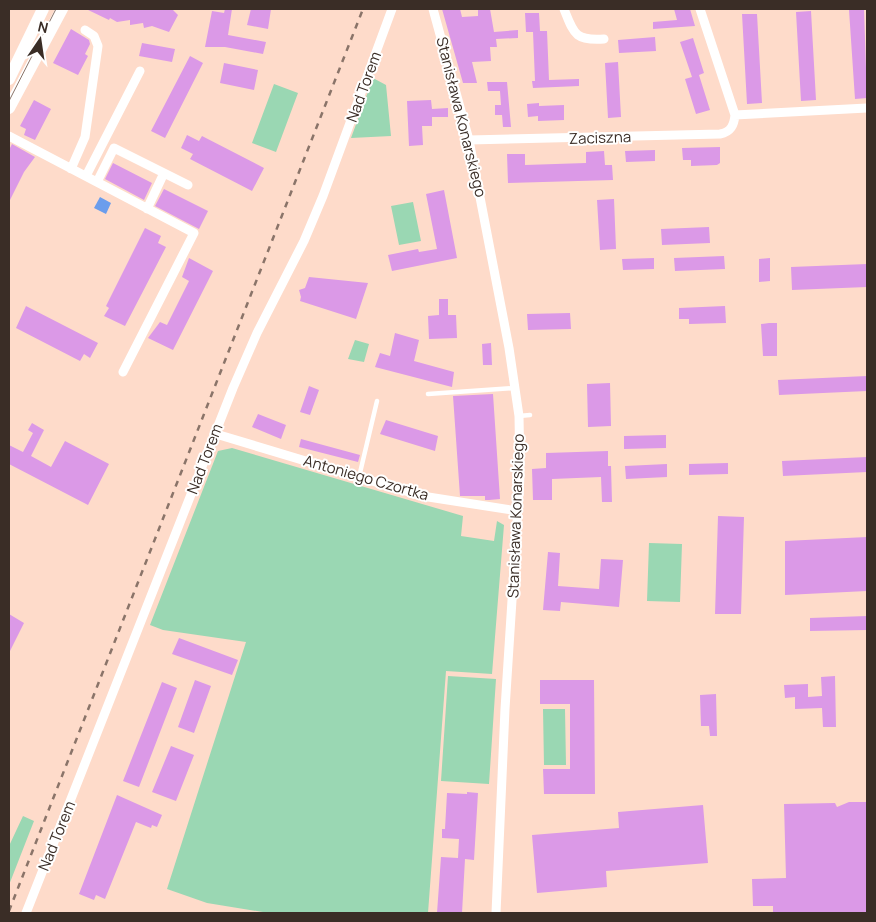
<svg xmlns="http://www.w3.org/2000/svg" width="876" height="922" font-family="Manrope,sans-serif">
	<style>
		.green { fill: #9ad7b3 }
		.water { fill: #6b9dec }
		.building { fill: #db99e7 }
		.lines { fill: none; stroke-linecap: round; stroke-linejoin: round }
		.service { stroke: #fff; stroke-width: 4.5 }
		.minor { stroke: #fff; stroke-width: 9 }
		.secondary { stroke: #fff; stroke-width: 12 }
		.tram { stroke: #8a7469; stroke-width: 1 }
		.rail { stroke: #8a7469; stroke-width: 2.5; stroke-dasharray: 6 6; stroke-linecap: butt }
		.labels { text-anchor: middle; stroke-width: 4; stroke-linejoin: round; paint-order: stroke }
		.street-label { font-size: 15px; fill: #3a2d26; stroke: #fff }
	</style>
	<rect width="100%" height="100%" fill="#fedbca"/>
	<path class="green" d="M 373,78 L 386,85 L 391,136 L 351,138 Z
		M 274,84 L 298,93 L 276,152 L 252,143 Z
		M 413,202 L 421,241 L 399,245 L 391,206 Z
		M 355,340 L 369,344 L 364,362 L 348,359 Z
		M 232,448 L 463,516 L 461,536 L 494,541 L 497,521 L 504,525 L 492,674 L 446,671 L 428,913 L 269,913 L 207,903 L 167,889 L 246,642 L 163,630 L 150,625 L 218,451 Z
		M 649,543 L 682,544 L 680,602 L 647,601 Z
		M 448,676 L 496,679 L 489,784 L 441,781 Z
		M 543,709 L 565,709 L 566,765 L 544,765 Z
		M 23,816 L 34,821 L 9,885 L 9,846 Z"/>
	<path class="water" d="M 100,197 L 111,203 L 106,214 L 94,208 Z"/>
	<path class="building" d="M 86,9 L 172,9 L 178,15 L 169,32 L 152,26 L 144,28 L 143,23 L 130,25 L 130,20 L 117,22 L 110,18 L 109,20 Z
		M 225,9 L 232,9 L 228,35 L 266,42 L 263,54 L 225,47 L 205,47 L 212,11 L 224,13 Z
		M 251,9 L 271,9 L 268,29 L 247,25 Z
		M 442,9 L 460,9 L 462,17 L 478,16 L 478,9 L 490,9 L 494,32 L 518,30 L 518,38 L 496,39 L 497,47 L 490,47 L 491,61 L 472,62 L 477,83 L 463,83 Z
		M 674,9 L 690,9 L 695,26 L 653,29 L 653,22 L 677,20 Z
		M 864,9 L 867,98 L 855,99 L 849,10 Z
		M 811,11 L 816,100 L 801,101 L 796,12 Z
		M 525,13 L 539,13 L 540,31 L 547,31 L 549,80 L 579,79 L 579,86 L 533,88 L 532,81 L 535,81 L 533,32 L 526,32 Z
		M 742,14 L 757,14 L 762,103 L 747,104 Z
		M 71,29 L 89,40 L 90,44 L 85,54 L 88,56 L 78,75 L 53,63 Z
		M 655,37 L 656,51 L 619,53 L 618,40 Z
		M 693,38 L 704,73 L 699,75 L 710,110 L 696,114 L 685,79 L 692,77 L 680,42 Z
		M 142,43 L 175,49 L 172,62 L 139,56 Z
		M 190,56 L 203,63 L 165,138 L 151,131 Z
		M 618,62 L 621,117 L 608,118 L 605,63 Z
		M 224,63 L 258,70 L 254,90 L 220,83 Z
		M 487,82 L 507,82 L 511,127 L 503,127 L 502,115 L 495,115 L 495,105 L 501,105 L 500,91 L 488,91 Z
		M 34,100 L 51,109 L 35,140 L 24,135 L 26,129 L 20,126 Z
		M 431,100 L 432,109 L 448,108 L 448,117 L 432,117 L 432,126 L 422,126 L 423,145 L 409,146 L 407,101 Z
		M 539,103 L 539,106 L 564,105 L 564,120 L 538,121 L 538,116 L 528,117 L 527,104 Z
		M 187,135 L 199,141 L 202,136 L 264,168 L 252,191 L 190,159 L 193,154 L 181,148 Z
		M 12,144 L 35,157 L 24,172 L 9,202 L 9,150 Z
		M 720,147 L 720,163 L 717,165 L 691,166 L 691,160 L 683,160 L 682,148 Z
		M 655,150 L 655,161 L 626,162 L 625,151 Z
		M 604,151 L 605,165 L 612,165 L 613,180 L 508,183 L 507,154 L 525,154 L 525,165 L 586,163 L 586,152 Z
		M 113,163 L 152,183 L 144,200 L 105,179 Z
		M 164,189 L 208,211 L 199,229 L 155,206 Z
		M 444,190 L 457,258 L 392,271 L 388,255 L 418,249 L 419,252 L 437,249 L 426,194 Z
		M 614,199 L 616,249 L 600,250 L 597,200 Z
		M 709,227 L 710,243 L 662,245 L 661,229 Z
		M 145,228 L 161,236 L 158,243 L 166,247 L 125,326 L 104,316 L 109,308 L 106,306 Z
		M 724,256 L 725,269 L 675,271 L 674,258 Z
		M 189,258 L 213,271 L 173,350 L 148,338 L 160,322 L 167,325 L 189,281 L 182,277 Z
		M 654,258 L 654,269 L 623,270 L 622,259 Z
		M 770,258 L 770,281 L 759,282 L 759,259 Z
		M 867,264 L 867,287 L 792,290 L 791,267 Z
		M 309,277 L 368,283 L 356,319 L 300,301 L 301,297 L 299,290 L 305,288 Z
		M 439,299 L 448,299 L 448,315 L 456,315 L 457,338 L 429,339 L 428,316 L 439,315 Z
		M 26,306 L 98,343 L 90,358 L 84,354 L 80,361 L 16,328 Z
		M 725,306 L 726,323 L 689,324 L 689,319 L 679,319 L 679,308 Z
		M 570,313 L 571,329 L 528,330 L 527,314 Z
		M 769,323 L 777,323 L 777,356 L 763,356 L 761,324 Z
		M 395,333 L 419,340 L 414,361 L 454,372 L 452,387 L 375,367 L 380,353 L 390,356 Z
		M 491,343 L 492,365 L 483,365 L 482,344 Z
		M 867,376 L 867,391 L 779,395 L 778,380 Z
		M 610,383 L 611,426 L 588,427 L 587,384 Z
		M 309,386 L 319,390 L 310,415 L 300,412 Z
		M 493,394 L 500,499 L 489,500 L 485,500 L 485,496 L 460,496 L 453,396 Z
		M 258,414 L 286,425 L 281,439 L 252,427 Z
		M 386,420 L 438,436 L 435,451 L 380,434 Z
		M 32,423 L 44,430 L 31,456 L 51,467 L 65,441 L 109,464 L 88,505 L 9,464 L 9,445 L 23,452 L 33,433 L 28,430 Z
		M 666,435 L 666,448 L 624,449 L 624,436 Z
		M 301,439 L 360,455 L 358,462 L 299,447 Z
		M 608,451 L 608,466 L 611,466 L 612,502 L 602,502 L 601,477 L 552,479 L 552,500 L 533,500 L 532,469 L 546,468 L 546,453 Z
		M 867,457 L 867,472 L 783,476 L 782,461 Z
		M 728,463 L 728,474 L 689,475 L 689,464 Z
		M 667,464 L 667,477 L 626,479 L 625,466 Z
		M 718,516 L 744,517 L 741,614 L 715,614 Z
		M 867,537 L 867,591 L 785,595 L 785,541 Z
		M 548,552 L 560,553 L 558,586 L 599,589 L 601,559 L 623,560 L 619,607 L 561,602 L 560,611 L 543,610 Z
		M 9,614 L 24,623 L 9,653 Z
		M 867,616 L 867,630 L 810,631 L 810,618 Z
		M 179,638 L 238,660 L 232,675 L 172,654 Z
		M 835,676 L 836,727 L 823,727 L 822,708 L 795,709 L 795,697 L 785,698 L 784,685 L 808,684 L 808,697 L 822,696 L 821,677 Z
		M 195,680 L 211,686 L 194,733 L 178,727 Z
		M 540,680 L 594,680 L 595,794 L 544,794 L 543,769 L 570,769 L 570,704 L 540,704 Z
		M 162,682 L 177,688 L 139,787 L 123,781 Z
		M 716,694 L 717,736 L 710,736 L 709,726 L 701,726 L 700,695 Z
		M 171,746 L 194,755 L 176,801 L 152,792 Z
		M 467,792 L 478,793 L 474,860 L 465,859 L 462,913 L 437,913 L 441,857 L 458,858 L 459,839 L 442,838 L 442,829 L 445,829 L 447,793 L 467,794 Z
		M 117,795 L 162,815 L 157,827 L 152,825 L 151,828 L 136,822 L 105,899 L 96,895 L 94,900 L 79,894 Z
		M 849,802 L 867,802 L 867,913 L 773,913 L 773,906 L 753,906 L 752,879 L 786,878 L 784,804 L 835,803 L 837,807 Z
		M 703,805 L 708,863 L 606,871 L 607,887 L 537,893 L 532,835 L 619,828 L 618,812 Z"/>
	<g class="lines">
		<path class="service" d="M 428,394 L 514,388
			M 519,416 L 530,415
			M 359,477 L 377,401"/>
		<path class="minor" d="M 433,9 L 469,140 L 509,348 L 519,416 L 520,476 L 505,709 L 496,913
			M 564,9 C 574,34 575,41 604,39
			M 735,115 L 867,108
			M 9,136 L 194,233 L 123,372
			M 469,140 L 720,134 C 731,132 734,125 735,115 L 700,9
			M 71,169 L 85,137 L 98,46 L 94,36 L 85,30
			M 86,176 L 140,71
			M 97,182 L 114,148 L 188,185
			M 147,209 L 164,173
			M 216,434 L 422,496 L 518,511
			M 26,913 L 233,388 L 257,333 L 304,241 L 323,196 L 392,9"/>
		<path class="secondary" d="M 9,79 L 43,9
			M 9,108 L 62,9"/>
		<path class="tram" d="M 9,101 L 56,9"/>
		<path class="rail" d="M 9,911 L 363,9"/>
	</g>
	<g class="labels">
		<g class="street-label">
			<text transform="translate(364 87) rotate(-70)" y="5">Nad Torem</text>
			<text transform="translate(461 117) rotate(76)" y="5">Stanisława Konarskiego</text>
			<text transform="translate(600 138) rotate(-2)" y="5">Zaciszna</text>
			<text transform="translate(205 459) rotate(-69)" y="5">Nad Torem</text>
			<text transform="translate(366 478) rotate(16)" y="5">Antoniego Czortka</text>
			<text transform="translate(516 516) rotate(-88)" y="5">Stanisława Konarskiego</text>
			<text transform="translate(57 836) rotate(-68)" y="5">Nad Torem</text>
		</g>
	</g>
	<rect width="876" height="922" fill="none" stroke="#3a2d26" stroke-width="20"/>
	<g transform="translate(40 40) rotate(13)" stroke="#ffffff" stroke-width="4" paint-order="stroke">
	<path d="M0-4L9 19L0 12L-9 19Z" fill="#3a2d26"/>
	<text y="-8" font-size="14" font-weight="bold" text-anchor="middle" fill="#3a2d26">N</text>
	</g>
</svg>
